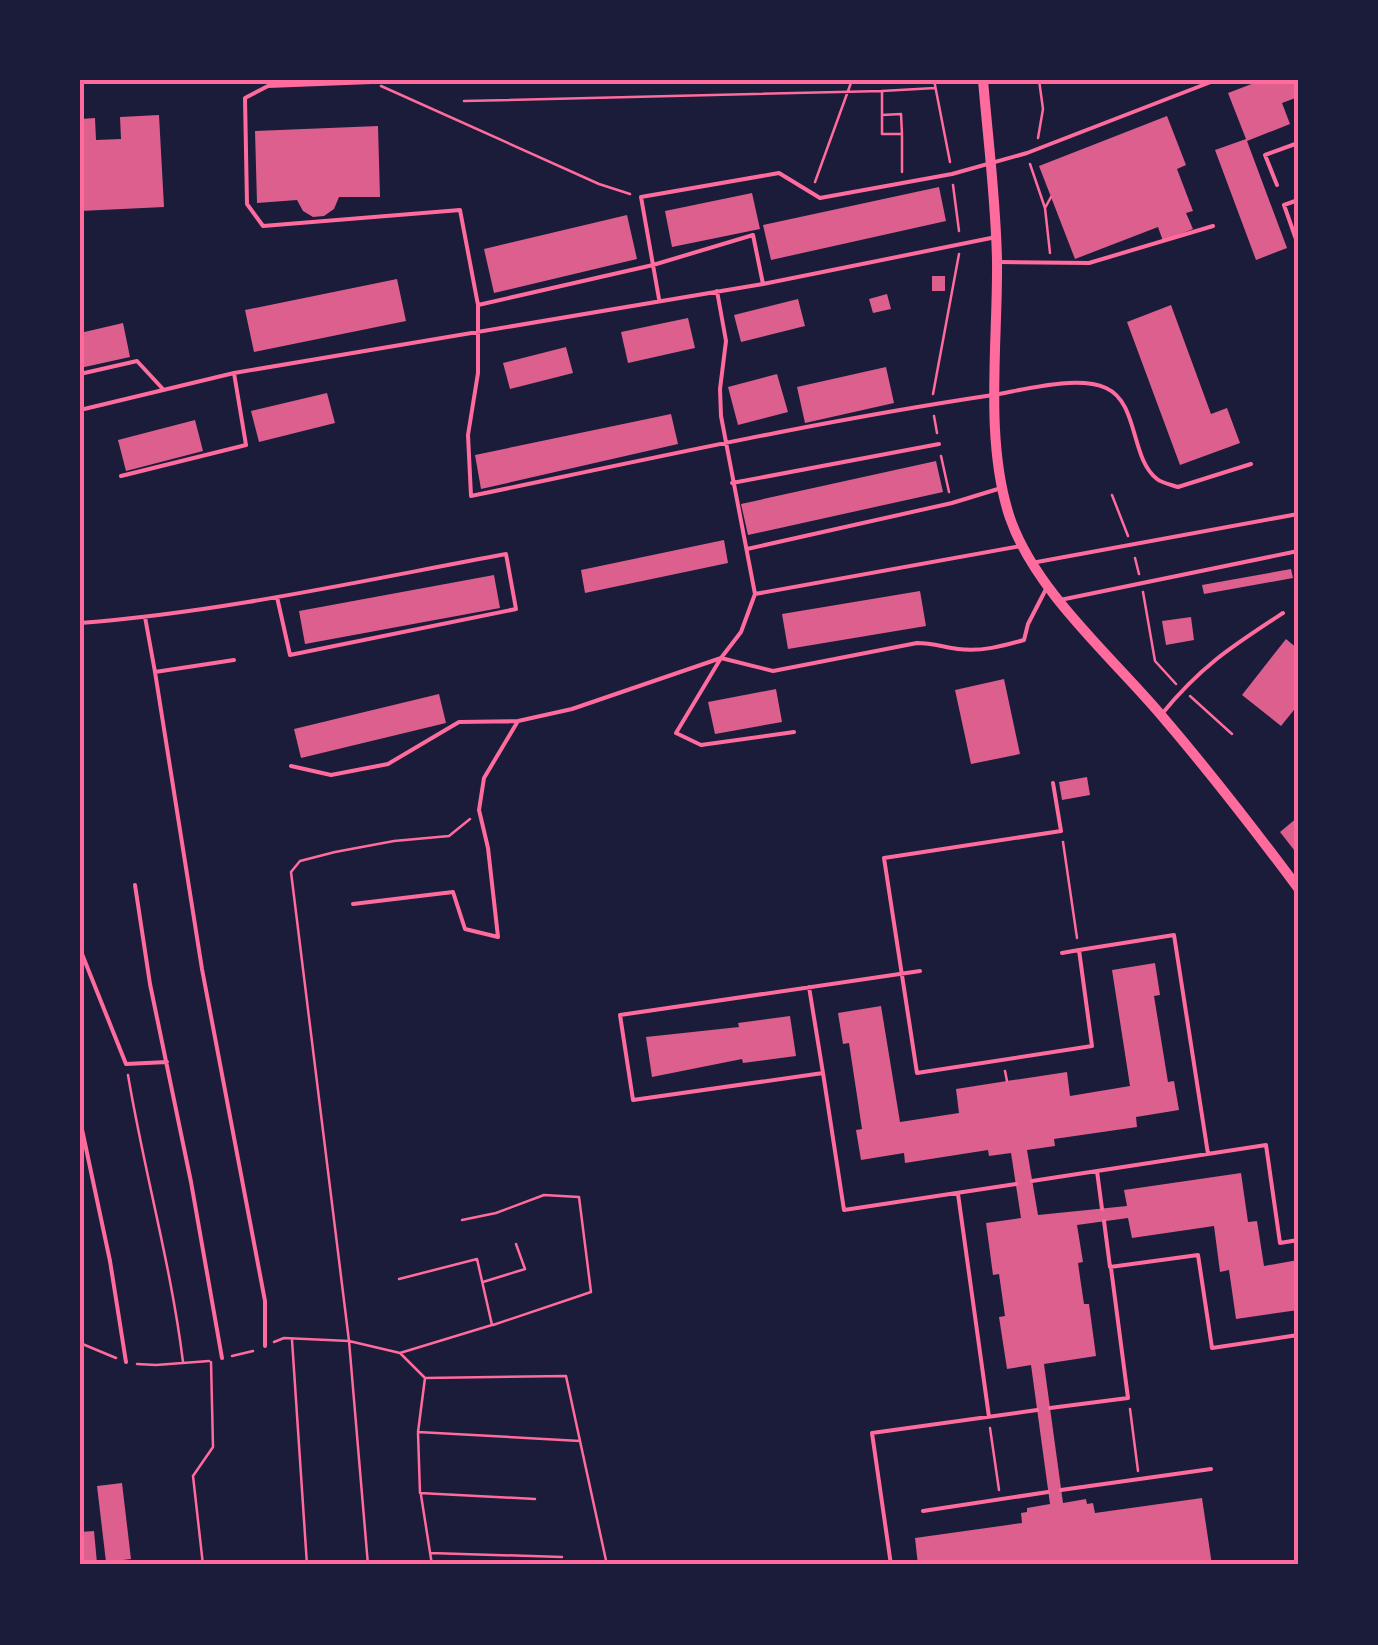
<svg xmlns="http://www.w3.org/2000/svg" width="1378" height="1645" font-family="Lato,sans-serif">
	<style>
		.building { fill: #dd5f8e }
		.lines { fill: none; stroke-linecap: round; stroke-linejoin: round }
		.path { stroke: #ff6b9d; stroke-width: 2.5 }
		.service { stroke: #ff6b9d; stroke-width: 4 }
		.secondary { stroke: #ff6b9d; stroke-width: 10 }
		.neatline { fill: none; stroke: #ff6b9d; stroke-width: 4 }
	</style>
	<rect width="100%" height="100%" fill="#1b1b3a"/>
	<path class="building" d="M 1262,80 L 1298,80 L 1298,97 L 1282,103 L 1290,124 L 1247,141 L 1287,248 L 1256,260 L 1215,150 L 1246,139 L 1228,93 Z
		M 159,115 L 164,207 L 80,211 L 80,119 L 95,118 L 96,140 L 121,139 L 120,117 Z
		M 1167,116 L 1186,165 L 1177,169 L 1193,211 L 1186,213 L 1193,229 L 1163,241 L 1158,227 L 1075,259 L 1039,166 Z
		M 378,126 L 380,197 L 339,197 L 334,209 L 324,216 L 313,217 L 303,211 L 297,200 L 257,203 L 255,131 Z
		M 939,187 L 946,221 L 771,260 L 763,225 Z
		M 752,193 L 760,229 L 672,247 L 665,211 Z
		M 627,215 L 637,259 L 494,293 L 484,249 Z
		M 932,276 L 945,276 L 945,291 L 932,291 Z
		M 397,279 L 406,321 L 254,352 L 245,310 Z
		M 887,294 L 891,309 L 873,313 L 869,299 Z
		M 798,299 L 805,326 L 741,342 L 734,315 Z
		M 1171,305 L 1211,414 L 1227,408 L 1240,443 L 1180,465 L 1127,322 Z
		M 688,318 L 695,348 L 628,363 L 621,332 Z
		M 123,323 L 130,357 L 80,368 L 80,333 Z
		M 566,347 L 573,373 L 510,389 L 503,363 Z
		M 886,367 L 894,403 L 805,423 L 797,387 Z
		M 777,374 L 788,412 L 738,425 L 728,387 Z
		M 327,393 L 335,423 L 259,442 L 251,411 Z
		M 671,414 L 678,444 L 481,489 L 475,455 Z
		M 195,420 L 203,451 L 126,471 L 118,440 Z
		M 936,461 L 943,492 L 748,535 L 741,504 Z
		M 724,540 L 728,563 L 585,593 L 581,570 Z
		M 1291,569 L 1293,578 L 1204,594 L 1202,585 Z
		M 494,575 L 500,608 L 305,644 L 299,611 Z
		M 920,591 L 926,626 L 788,649 L 782,614 Z
		M 1191,617 L 1194,640 L 1166,645 L 1162,621 Z
		M 1286,639 L 1298,649 L 1298,705 L 1281,726 L 1242,695 Z
		M 1004,679 L 1020,754 L 971,764 L 955,690 Z
		M 776,689 L 782,722 L 715,734 L 708,702 Z
		M 439,694 L 446,723 L 301,758 L 294,729 Z
		M 1087,777 L 1090,795 L 1062,800 L 1059,782 Z
		M 1298,817 L 1298,855 L 1280,832 Z
		M 1155,963 L 1160,995 L 1154,996 L 1168,1082 L 1174,1081 L 1179,1110 L 1136,1117 L 1137,1127 L 1054,1139 L 1055,1146 L 1027,1150 L 1038,1215 L 1127,1206 L 1124,1190 L 1241,1173 L 1248,1222 L 1257,1221 L 1264,1266 L 1298,1260 L 1298,1310 L 1236,1319 L 1229,1270 L 1220,1272 L 1214,1226 L 1132,1238 L 1128,1218 L 1077,1225 L 1083,1262 L 1078,1263 L 1081,1284 L 1084,1304 L 1089,1304 L 1096,1356 L 1044,1364 L 1063,1503 L 1086,1499 L 1087,1504 L 1093,1503 L 1095,1513 L 1202,1498 L 1212,1565 L 918,1565 L 915,1538 L 1022,1523 L 1021,1513 L 1027,1512 L 1027,1508 L 1050,1504 L 1031,1365 L 1007,1369 L 999,1317 L 1005,1316 L 999,1274 L 993,1275 L 986,1223 L 1021,1218 L 1011,1153 L 989,1156 L 988,1150 L 905,1163 L 904,1153 L 861,1160 L 856,1130 L 862,1129 L 849,1043 L 843,1044 L 838,1013 L 881,1006 L 900,1122 L 959,1113 L 956,1089 L 1007,1081 L 1067,1072 L 1070,1096 L 1130,1086 L 1112,970 Z
		M 790,1016 L 796,1056 L 743,1063 L 742,1059 L 652,1077 L 646,1037 L 739,1027 L 738,1023 Z
		M 122,1483 L 131,1559 L 106,1562 L 97,1486 Z
		M 94,1531 L 97,1563 L 80,1564 L 80,1532 Z"/>
	<g class="lines">
		<path class="path" d="M 934,80 L 950,162
			M 381,86 L 599,184 L 630,194
			M 464,101 L 882,91
			M 882,115 L 901,114 L 902,134 L 882,134 L 882,91 L 935,88
			M 902,135 L 902,172
			M 1038,138 L 1043,109 L 1039,80
			M 1030,164 L 1045,208
			M 815,182 L 852,80
			M 953,185 L 959,231
			M 1050,253 L 1045,208 L 1051,197
			M 933,394 L 959,254
			M 934,416 L 937,433
			M 941,456 L 949,492
			M 1112,495 L 1128,536
			M 1135,558 L 1139,574
			M 1143,592 L 1155,661 L 1176,684
			M 1190,696 L 1232,734
			M 1063,842 L 1077,938
			M 1005,1071 L 1007,1081
			M 128,1075 C 144,1171 171,1265 183,1362
			M 462,1220 L 496,1213 L 544,1195 L 579,1197 L 591,1292 L 493,1325
			M 399,1279 L 477,1259 L 492,1325 L 400,1353 L 349,1341 L 291,872 L 300,861 L 335,852 L 394,841 L 449,836 L 470,819
			M 483,1282 L 525,1269 L 516,1244
			M 292,1340 L 307,1565
			M 274,1342 L 284,1338 L 349,1341 L 368,1565
			M 80,1343 L 116,1358
			M 401,1354 L 425,1378 L 566,1376 L 580,1441
			M 232,1356 L 253,1351
			M 137,1364 L 156,1365 L 209,1361
			M 425,1378 L 418,1432 L 580,1441 L 607,1565
			M 1130,1409 L 1138,1471
			M 990,1428 L 999,1490
			M 418,1433 L 420,1493 L 535,1499
			M 421,1495 L 432,1565
			M 430,1553 L 562,1557
			M 203,1565 L 193,1476 L 213,1447 L 211,1362"/>
		<path class="service" d="M 372,82 L 268,86 L 245,98 L 247,204 L 263,226 L 460,210 L 478,305 L 478,373 L 468,435 L 471,496 C 644,460 818,421 993,395 C 1023,390 1077,375 1106,388 C 1139,403 1130,458 1157,479 C 1162,483 1172,485 1178,487 L 1251,464
			M 1277,185 L 1265,155 L 1298,143
			M 1297,242 L 1284,205 L 1298,200
			M 998,262 L 1089,263 L 1213,226
			M 659,299 L 641,197 L 779,173 L 820,198 L 952,174 L 1027,153 L 1216,80
			M 478,305 L 653,265 L 753,235 L 763,284
			M 80,374 L 137,361 L 162,388
			M 80,410 L 234,373 L 763,284 L 996,237
			M 121,476 L 246,445 L 234,373
			M 732,483 L 939,444
			M 747,549 L 952,503 L 998,489
			M 1037,562 L 1298,514
			M 755,594 L 1021,546
			M 1060,600 L 1298,551
			M 145,617 L 155,672 L 234,660
			M 80,623 C 223,612 365,580 506,554 L 516,609 L 290,655 L 277,597
			M 155,672 L 202,969 L 265,1301 L 265,1346
			M 1161,715 C 1201,666 1231,647 1283,613
			M 794,732 L 701,745 L 676,733 L 721,658 L 773,671 L 917,643 C 932,643 943,647 958,649 C 981,652 1003,646 1024,640 L 1028,624 L 1046,589
			M 291,766 L 331,775 L 388,764 L 459,722 L 518,721 L 572,709 L 721,658 L 741,632 L 755,594 L 721,416 L 720,389 L 726,341 L 717,291
			M 1053,783 L 1061,831 L 884,858 L 917,1073 L 1092,1046 L 1079,950 L 1174,935 L 1208,1154
			M 135,885 L 150,984 L 191,1182 L 222,1358
			M 353,904 L 453,892 L 465,929 L 498,937 L 488,848 L 479,810 L 484,778 L 518,721
			M 80,949 L 126,1064 L 167,1062
			M 1062,953 L 1079,950
			M 809,987 L 823,1073 L 633,1100 L 620,1015 L 920,971
			M 823,1073 L 844,1210 L 1016,1184
			M 80,1120 L 110,1261 L 126,1362
			M 1097,1171 L 1102,1209
			M 1032,1181 L 1266,1145 L 1280,1243 L 1298,1240
			M 958,1194 L 989,1417
			M 1104,1221 L 1110,1267 L 1198,1255 L 1212,1348 L 1298,1335
			M 1050,1408 L 1128,1398 L 1111,1268
			M 1061,1490 L 1211,1469
			M 923,1511 L 1048,1492
			M 891,1565 L 872,1433 L 1037,1410"/>
		<path class="secondary" d="M 983,80 C 988,140 996,201 997,261 C 998,342 984,441 1010,518 C 1035,591 1112,657 1161,715 C 1209,771 1254,829 1298,888"/>
	</g>
	<rect width="1378" height="1645" fill="none" stroke="#1b1b3a" stroke-width="165"/>
	<rect x="82" y="82" width="1214" height="1480" class="neatline"/>
</svg>
